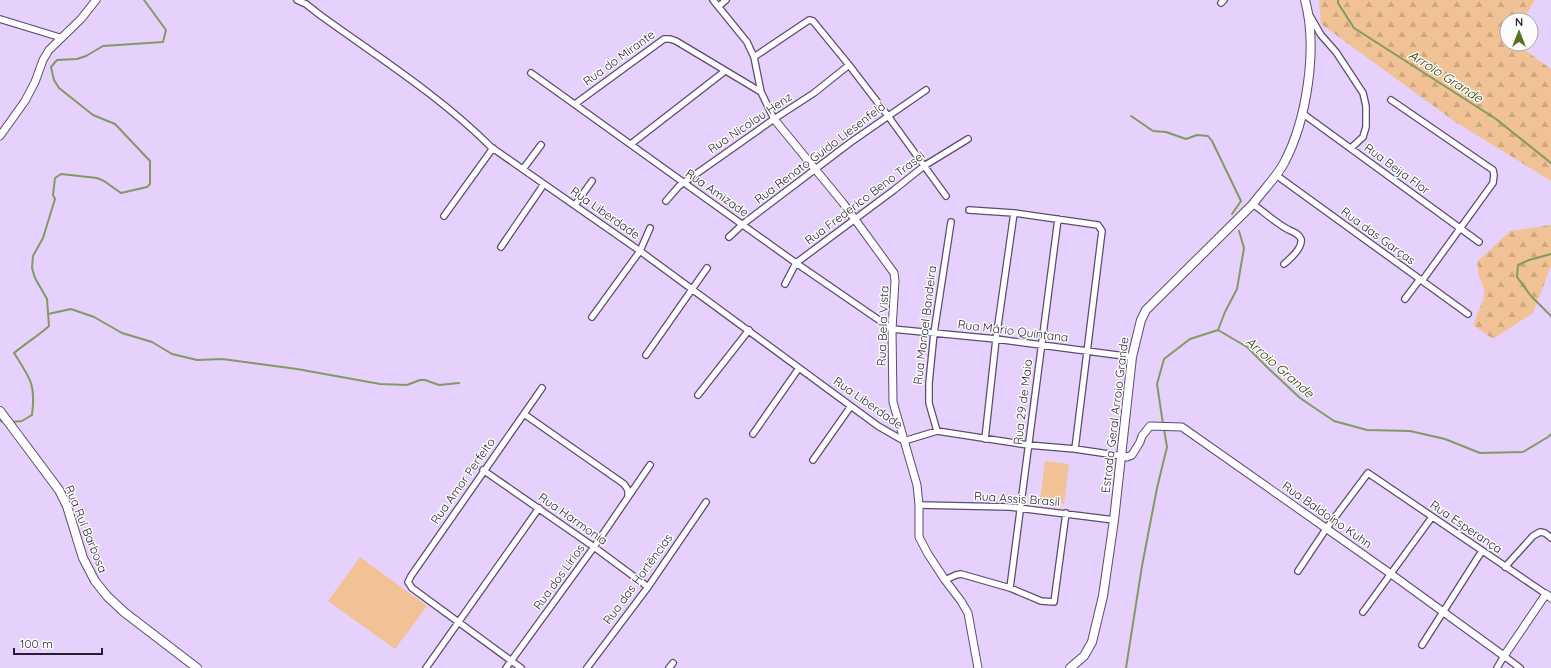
<svg xmlns="http://www.w3.org/2000/svg" width="1551" height="668" font-family="Quicksand,sans-serif">
	<style>
		.grass { fill: #f0c295 }
		.forest { fill: url(#forest-firs) }
		.lines { fill: none; stroke-linecap: round; stroke-linejoin: round }
		.stream { stroke: #849962; stroke-width: 2 }
		.minor-casing { stroke: #5d4b70; stroke-width: 8 }
		.tertiary-casing { stroke: #5d4b70; stroke-width: 9 }
		.secondary-casing { stroke: #5d4b70; stroke-width: 10 }
		.minor { stroke: #fff; stroke-width: 5.5 }
		.tertiary { stroke: #fff; stroke-width: 7 }
		.secondary { stroke: #fff; stroke-width: 8 }
		.labels { text-anchor: middle; stroke-width: 3; stroke-linejoin: round; paint-order: stroke }
		.street-label { font-size: 12px; fill: #261f2f; stroke: #fcfcfc }
		.water-label { font-size: 13px; font-style: italic; fill: #2d4000; stroke: #fcfcfc }
	</style>
	<defs>
		<pattern id="forest-firs" width="22" height="20" patternUnits="userSpaceOnUse"><rect width="22" height="20" fill="#f0c295"/><path d="M5 1l3.5 6h-7zM16 11l3.5 6h-7z" fill="#cea681"/></pattern>
	</defs>
	<rect width="100%" height="100%" fill="#e5d1fc"/>
	<path class="grass" d="M 1045,461 L 1069,464 L 1064,504 L 1040,501 Z
		M 360,557 L 427,606 L 395,649 L 328,601 Z"/>
	<path class="forest" d="M 1319,0 L 1535,0 L 1522,20 L 1507,20 L 1507,44 L 1517,44 L 1551,69 L 1551,181 L 1454,121 L 1321,24 Z
		M 1551,225 L 1551,266 L 1533,313 L 1493,339 L 1473,325 L 1484,298 L 1484,288 L 1479,277 L 1477,262 L 1510,231 Z"/>
	<g class="lines">
		<path class="stream" d="M 1338,0 L 1338,3 L 1354,28 L 1496,119 L 1551,163
			M 1131,116 L 1153,131 L 1166,132 L 1186,139 L 1197,135 L 1208,136 L 1212,141 L 1241,201 L 1232,214
			M 1551,254 L 1529,260 L 1518,265 L 1517,277 L 1531,296 L 1551,316
			M 48,314 L 71,309 L 94,317 L 122,333 L 152,342 L 172,354 L 197,360 L 222,359 L 297,369 L 380,384 L 407,385 L 420,380 L 425,380 L 439,385 L 459,383
			M 1218,330 L 1225,312 L 1237,289 L 1244,248 L 1239,231
			M 0,421 L 5,422
			M 11,422 L 22,421 L 32,415 C 36,384 30,378 14,353 C 26,343 38,336 49,326 L 47,299 L 35,278 L 32,268 L 33,256 L 43,238 L 55,199 L 53,195 L 55,178 L 61,174 L 97,178 L 104,181 L 121,193 L 147,187 L 150,184 L 150,161 L 115,124 L 93,115 L 59,88 L 54,80 L 51,67 L 57,60 L 77,59 L 86,56 L 103,46 L 163,42 L 166,30 L 144,0
			M 1163,424 L 1157,384 L 1164,359 L 1190,339 L 1218,330 L 1247,347 L 1269,369 L 1300,398 L 1334,421 L 1367,430 L 1410,431 L 1445,439 L 1480,453 L 1523,452 L 1548,437 L 1551,434
			M 1126,668 L 1142,566 L 1157,488 L 1167,447 L 1164,429"/>
		<defs>
			<path id="minor" d="M 297,0 L 306,4 L 320,15 C 378,57 440,96 491,147 L 640,251 L 878,426 L 904,441 L 937,431 L 1028,445 L 1075,449 L 1122,456
				M 713,0 L 747,42 L 754,57 L 761,92 L 774,119
				M 1221,3 L 1224,0
				M 719,6 L 726,0
				M 1310,16 L 1321,35 L 1336,52 L 1363,93 L 1366,106 L 1366,127 L 1363,137 L 1351,148
				M 0,19 L 62,38
				M 754,57 L 809,20 L 813,21 L 849,65 L 888,116 L 946,196
				M 531,73 L 796,263 L 892,329 L 996,339 L 1132,357
				M 1391,100 L 1493,170 L 1494,175 L 1493,183 L 1422,281
				M 575,104 L 664,39 L 670,39 L 676,41 L 761,92
				M 1302,113 L 1479,242
				M 631,144 L 725,71
				M 523,169 L 541,145
				M 1276,175 L 1468,314
				M 666,201 L 679,186 L 774,119 L 814,93 L 849,65
				M 1253,204 C 1265,213 1276,223 1289,230 C 1294,232 1299,234 1301,239 C 1303,248 1290,259 1284,264
				M 575,205 L 592,181
				M 969,210 L 1014,213 L 1098,225 L 1102,231 L 1075,449
				M 444,216 L 493,148
				M 729,237 L 743,224 L 851,142 L 926,90
				M 501,247 L 544,184
				M 785,284 L 796,263 L 894,190 L 924,166 L 968,139
				M 1405,299 L 1420,279
				M 592,317 L 640,251 L 650,228
				M 646,355 L 707,268
				M 698,395 L 749,330
				M 524,414 L 624,484 L 628,490 L 628,497
				M 937,431 L 929,403 L 929,383 L 934,333 L 951,222
				M 753,434 L 799,368
				M 985,439 L 996,339 L 1014,213
				M 813,460 L 851,406
				M 483,470 L 594,547 L 648,587
				M 919,505 L 1010,507 L 1114,520
				M 1505,567 L 1533,536 L 1540,532 L 1545,533 L 1551,538
				M 1298,571 L 1326,529 L 1368,473 L 1546,594
				M 945,580 L 956,575 L 961,574 L 1010,588 L 1041,601 L 1054,602 L 1066,513
				M 1010,588 L 1058,219
				M 1363,612 L 1432,517
				M 1422,645 L 1482,551
				M 426,668 L 539,508
				M 506,668 L 594,547 L 650,465
				M 521,668 L 412,588 L 408,582 L 411,576 L 542,388
				M 587,668 L 648,587 L 706,502
				M 669,668 L 673,663
				M 1497,668 L 1504,656 L 1520,668"/>
			<path id="tertiary" d="M 774,119 L 843,203 L 894,273 L 895,281 L 892,329 L 893,402 L 917,485 L 919,505 L 919,537 L 928,554 L 945,580 L 961,601 L 968,613 L 978,668
				M 0,136 L 25,101 L 35,82 L 43,60 L 49,50 L 81,19 L 96,0
				M 1122,456 L 1127,457 L 1132,455 L 1140,442 L 1142,436 L 1150,426 L 1182,427 L 1391,574 L 1504,656 L 1546,594 L 1551,598"/>
			<path id="secondary" d="M 0,411 L 59,490 L 67,506 L 83,558 L 95,581 L 107,596 L 124,612 L 197,668
				M 1070,668 L 1084,656 L 1092,642 L 1103,596 L 1114,520 L 1132,357 L 1141,320 L 1146,310 L 1253,204 C 1263,190 1276,178 1284,163 C 1307,120 1318,47 1305,0"/>
		</defs>
		<use href="#minor" class="minor-casing"/>
		<use href="#tertiary" class="tertiary-casing"/>
		<use href="#secondary" class="secondary-casing"/>
		<use href="#minor" class="minor"/>
		<use href="#tertiary" class="tertiary"/>
		<use href="#secondary" class="secondary"/>
	</g>
	<g class="labels">
		<g class="street-label">
			<text transform="translate(619 58) rotate(-36)" y="4">Rua do Mirante</text>
			<text transform="translate(750 123) rotate(-34)" y="4">Rua Nicolau Henz</text>
			<text transform="translate(820 153) rotate(-37)" y="4">Rua Renato Guido Liesenfeld</text>
			<text transform="translate(1397 169) rotate(36)" y="4">Rua Beija Flor</text>
			<text transform="translate(717 193) rotate(35)" y="4">Rua Amizade</text>
			<text transform="translate(865 198) rotate(-37)" y="4">Rua Frederico Beno Trasel</text>
			<text transform="translate(605 213) rotate(35)" y="4">Rua Liberdade</text>
			<text transform="translate(1378 236) rotate(36)" y="4">Rua das Garças</text>
			<text transform="translate(925 325) rotate(-83)" y="4">Rua Manoel Bandeira</text>
			<text transform="translate(883 326) rotate(-88)" y="4">Rua Bela Vista</text>
			<text transform="translate(1013 331) rotate(7)" y="4">Rua Mário Quintana</text>
			<text transform="translate(1023 402) rotate(-83)" y="4">Rua 29 de Maio</text>
			<text transform="translate(868 403) rotate(35)" y="4">Rua Liberdade</text>
			<text transform="translate(1115 415) rotate(-83)" y="4">Estrada Geral Arroio Grande</text>
			<text transform="translate(463 481) rotate(-55)" y="4">Rua Amor Perfeito</text>
			<text transform="translate(1017 499) rotate(4)" y="4">Rua Assis Brasil</text>
			<text transform="translate(1327 515) rotate(35)" y="4">Rua Baldoíno Kuhn</text>
			<text transform="translate(573 519) rotate(35)" y="4">Rua Harmonia</text>
			<text transform="translate(1466 527) rotate(34)" y="4">Rua Esperança</text>
			<text transform="translate(86 529) rotate(68)" y="4">Rua Ruí Barbosa</text>
			<text transform="translate(559 577) rotate(-54)" y="4">Rua dos Lírios</text>
			<text transform="translate(638 579) rotate(-54)" y="4">Rua das Hortências</text>
		</g>
		<g class="water-label">
			<text transform="translate(1446 76) rotate(33)" y="5">Arroio Grande</text>
			<text transform="translate(1280 367) rotate(41)" y="5">Arroio Grande</text>
		</g>
	</g>
	<g transform="translate(1519 32)"><circle r="19" fill="#fcfcfc" stroke="#a6a4aa"/>
	<path d="M0-3L7 15L0 10L-7 15Z" fill="#577123"/>
	<text y="-6" font-size="11" font-weight="bold" text-anchor="middle" fill="#261f2f">N</text>
	</g>
	<path d="M14 648v6h88v-6" fill="none" stroke="#261f2f" stroke-width="2"/>
	<text x="20" y="648" font-size="12" fill="#261f2f" stroke="#fcfcfc" stroke-width="3" paint-order="stroke">100 m</text>
</svg>
